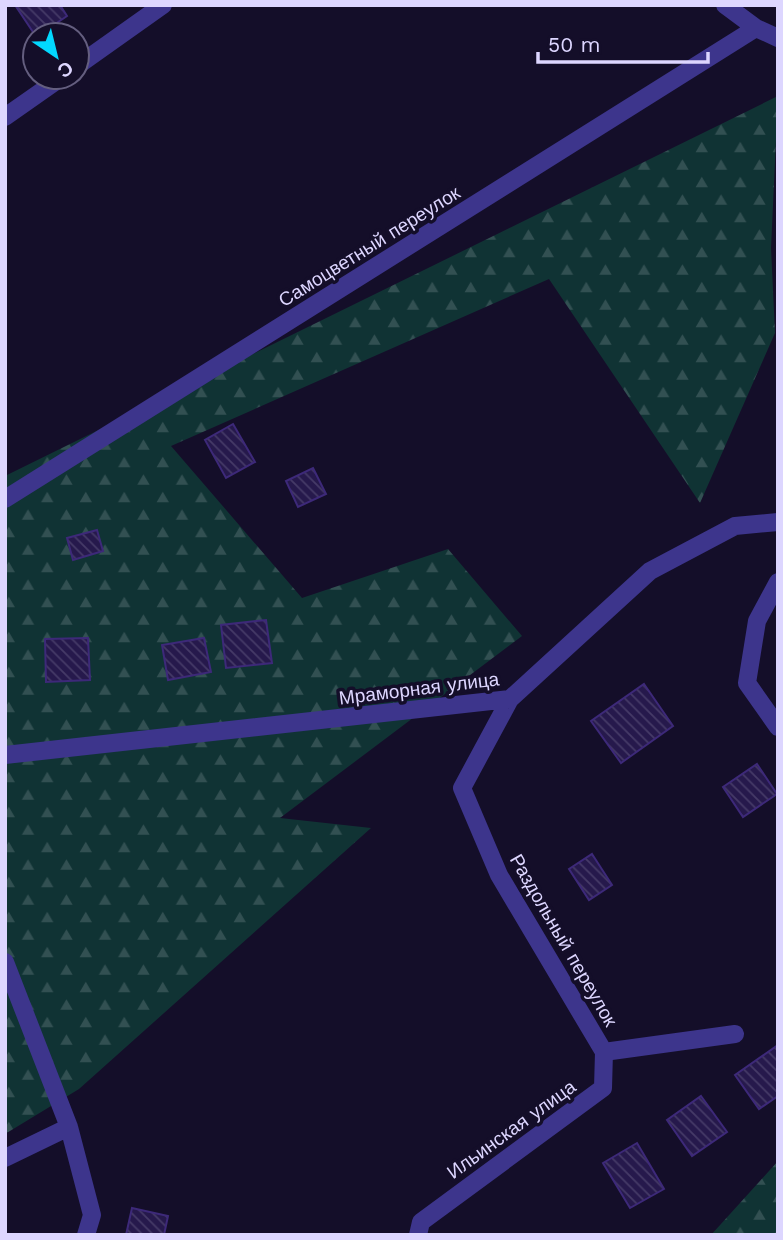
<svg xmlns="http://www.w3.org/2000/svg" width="783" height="1240" font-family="'Work Sans',sans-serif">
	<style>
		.forest { fill: url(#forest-firs) }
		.building { fill: url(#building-back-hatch); stroke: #3d2979; stroke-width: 2 }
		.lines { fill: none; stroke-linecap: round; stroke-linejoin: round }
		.minor { stroke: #3d358c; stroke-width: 18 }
		.labels { text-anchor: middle; stroke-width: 7; stroke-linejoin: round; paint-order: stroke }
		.street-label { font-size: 19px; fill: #ddd6ff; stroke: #140e29 }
	</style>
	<defs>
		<pattern id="forest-firs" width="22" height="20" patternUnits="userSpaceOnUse" patternTransform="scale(1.75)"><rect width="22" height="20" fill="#103334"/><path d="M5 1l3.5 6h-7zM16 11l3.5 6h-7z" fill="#325052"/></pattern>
		<pattern id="building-back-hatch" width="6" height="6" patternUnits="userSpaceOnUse" patternTransform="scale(1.75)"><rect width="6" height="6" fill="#26194c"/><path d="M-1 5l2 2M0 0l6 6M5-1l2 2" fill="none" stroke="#453a67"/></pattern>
	</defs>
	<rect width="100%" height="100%" fill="#140e29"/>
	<path class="forest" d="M 778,96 L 771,248 L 775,333 L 700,503 L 549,279 L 171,446 L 302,598 L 448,549 L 522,636 L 280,818 L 371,828 L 79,1089 L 5,1134 L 5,476 Z
		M 778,1161 L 778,1235 L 711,1235 Z"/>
	<path class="building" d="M 15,5 L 60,5 L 67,16 L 39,35 L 35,35 Z
		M 233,424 L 255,462 L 226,478 L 205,440 Z
		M 313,468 L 326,494 L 298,507 L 286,481 Z
		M 97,530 L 103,551 L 73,560 L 67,538 Z
		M 266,620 L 272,663 L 226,668 L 221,625 Z
		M 88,638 L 90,680 L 46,682 L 45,639 Z
		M 204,638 L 211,672 L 168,680 L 162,645 Z
		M 644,684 L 673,726 L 621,763 L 591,721 Z
		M 757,764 L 777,794 L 743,817 L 723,787 Z
		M 592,854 L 612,885 L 589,900 L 569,869 Z
		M 778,1045 L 778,1096 L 759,1109 L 735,1075 Z
		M 701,1096 L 727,1132 L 692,1156 L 667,1120 Z
		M 637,1143 L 664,1189 L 630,1208 L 603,1163 Z
		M 132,1208 L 168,1216 L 164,1235 L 126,1235 Z"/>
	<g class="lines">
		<path class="minor" d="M 725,5 L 756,28 L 778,38
			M 77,66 L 163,5
			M 5,117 L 62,77
			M 5,499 L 756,28
			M 778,582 L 757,621 L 747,683 L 778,727
			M 510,699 L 462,788 L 499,875 L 604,1052
			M 5,755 L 510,699 L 650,571 L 735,526 L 778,522
			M 5,962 L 69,1127 L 92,1215 L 86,1235
			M 5,1158 L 69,1127
			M 418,1235 L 421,1222 L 603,1088 L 604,1052 L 735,1034"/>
	</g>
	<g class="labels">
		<g class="street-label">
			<text transform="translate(369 246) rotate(-32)" y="7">Самоцветный переулок</text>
			<text transform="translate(419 688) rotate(-7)" y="7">Мраморная улица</text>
			<text transform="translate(564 940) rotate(60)" y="7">Раздольный переулок</text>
			<text transform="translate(511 1129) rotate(-36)" y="7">Ильинская улица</text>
		</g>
	</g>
	<rect width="783" height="1240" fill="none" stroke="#ddd6ff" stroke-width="14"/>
	<g transform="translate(56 56) rotate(145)"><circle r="33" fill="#140e29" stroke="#645e7f" stroke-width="2"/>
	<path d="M0-5L12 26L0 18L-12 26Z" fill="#02d8ff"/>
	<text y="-10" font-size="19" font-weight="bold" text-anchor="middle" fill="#ddd6ff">С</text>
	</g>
	<path d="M538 52v10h170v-10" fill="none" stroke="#ddd6ff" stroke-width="3.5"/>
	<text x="548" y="52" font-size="21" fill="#ddd6ff" stroke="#140e29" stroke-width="5" paint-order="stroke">50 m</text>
</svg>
